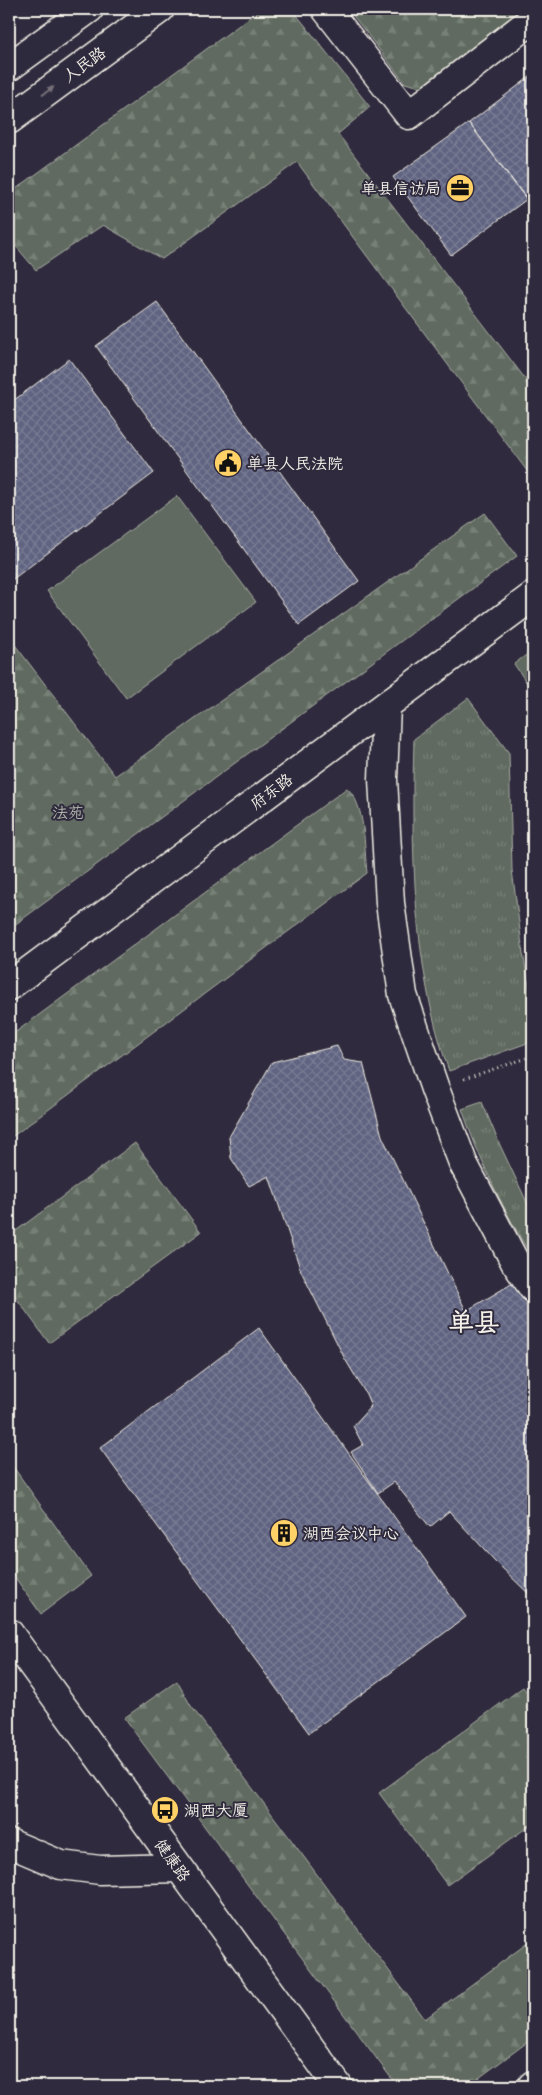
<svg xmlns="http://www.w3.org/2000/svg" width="542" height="2095" font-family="Dekko,'LXGW WenKai TC',sans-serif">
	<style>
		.grass { fill: url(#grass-tufts); stroke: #aaaea4 }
		.forest { fill: url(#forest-firs); stroke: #aaaea4 }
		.garden { fill: #606b60; stroke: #aaaea4 }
		.building { fill: url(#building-cross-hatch); stroke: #f4f1e8 }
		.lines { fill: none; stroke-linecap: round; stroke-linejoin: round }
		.minor-casing { stroke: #f4f1e8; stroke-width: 31 }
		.major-casing { stroke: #f4f1e8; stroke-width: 31 }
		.path { stroke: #f4f1e8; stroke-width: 3; stroke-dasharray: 1 4; stroke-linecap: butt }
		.minor { stroke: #2f2a3d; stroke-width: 28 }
		.major { stroke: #2f2a3d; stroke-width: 28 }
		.oneway { fill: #747079 }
		.labels { text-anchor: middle; stroke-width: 4; stroke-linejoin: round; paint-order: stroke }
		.street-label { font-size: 16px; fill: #f4f1e8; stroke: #2f2a3d }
		.poi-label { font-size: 16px; fill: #f4f1e8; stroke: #2f2a3d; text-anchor: start }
		.park-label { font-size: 16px; fill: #b1b5ab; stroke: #2f2a3d }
		.town-label { font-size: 26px; font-weight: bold; fill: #f4f1e8; stroke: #2f2a3d }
	</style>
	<defs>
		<pattern id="grass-tufts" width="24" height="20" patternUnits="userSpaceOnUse" patternTransform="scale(1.25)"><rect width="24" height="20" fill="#606b60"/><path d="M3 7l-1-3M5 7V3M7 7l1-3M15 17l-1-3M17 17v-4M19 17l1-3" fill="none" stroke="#778177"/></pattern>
		<pattern id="forest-firs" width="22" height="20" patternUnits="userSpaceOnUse" patternTransform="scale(1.25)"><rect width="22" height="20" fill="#606b60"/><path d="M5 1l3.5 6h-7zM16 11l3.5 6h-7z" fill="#778177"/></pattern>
		<pattern id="building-cross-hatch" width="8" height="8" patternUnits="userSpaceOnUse" patternTransform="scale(1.25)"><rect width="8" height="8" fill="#616481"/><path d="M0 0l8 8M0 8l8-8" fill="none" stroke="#787b93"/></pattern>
	</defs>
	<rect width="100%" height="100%" fill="#2f2a3d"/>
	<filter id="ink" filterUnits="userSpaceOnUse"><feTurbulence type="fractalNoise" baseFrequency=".02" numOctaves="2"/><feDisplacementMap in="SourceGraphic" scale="10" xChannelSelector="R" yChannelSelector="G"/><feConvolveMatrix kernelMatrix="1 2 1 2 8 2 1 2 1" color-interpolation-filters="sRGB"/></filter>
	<g filter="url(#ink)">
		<path class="grass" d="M 533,650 L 533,692 L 514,664 Z
			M 468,698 L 509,753 L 512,870 L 523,953 L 533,1008 L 533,1041 L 449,1071 C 412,968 411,848 414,739 Z
			M 482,1102 L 499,1143 L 533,1215 L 533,1259 C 504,1211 480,1162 462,1109 Z"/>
		<path class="forest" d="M 261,9 L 292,9 L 370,107 L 338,134 L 533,389 L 533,479 L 297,162 L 162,259 L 103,225 L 36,270 L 9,238 L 9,194 Z
			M 348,9 L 533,9 L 440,92 L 405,83 Z
			M 485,513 L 517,556 L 9,929 L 9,637 L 115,776 Z
			M 347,788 C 366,805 364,848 367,873 L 9,1139 L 9,1037 Z
			M 135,1143 L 201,1232 L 49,1343 L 9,1288 L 9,1236 Z
			M 9,1461 L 91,1576 L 41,1614 L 9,1569 Z
			M 177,1681 L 191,1706 L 425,2019 L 533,1939 L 533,2038 L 468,2086 L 397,2086 L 124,1718 Z
			M 523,1687 L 533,1700 L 533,1823 L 447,1885 L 379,1793 Z"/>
		<path class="garden" d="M 177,496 L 256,602 L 126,698 L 47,591 Z"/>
		<path class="building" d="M 531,76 L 533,78 L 533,208 L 469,123 Z
			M 469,123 L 527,199 L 451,255 L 393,177 Z
			M 157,302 L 359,581 L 299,625 L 96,346 Z
			M 69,359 L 154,473 L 9,582 L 9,404 Z
			M 337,1046 L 344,1060 L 363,1063 L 382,1136 L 466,1311 L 518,1280 L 533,1301 L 533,1598 L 496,1562 L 449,1511 L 430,1527 L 394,1482 L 378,1493 L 351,1452 L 363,1445 L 353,1426 L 371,1406 L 366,1394 L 345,1359 L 301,1271 L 269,1176 L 249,1186 L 231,1158 L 229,1137 L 272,1062 Z
			M 259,1328 L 466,1617 L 309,1733 L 100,1448 Z"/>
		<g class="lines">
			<defs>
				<path id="minor" d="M 326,9 L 409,115 L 533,19
					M 386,706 L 383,779 L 390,903 L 403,995 L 435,1089 L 463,1163 L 515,1262 L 533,1288
					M 9,986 L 533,596
					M 9,1633 L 338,2086
					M 9,1843 L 61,1865 L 100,1870 L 179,1868
					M 532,2086 L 533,2085"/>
				<path id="major" d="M 9,67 L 89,9
					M 9,120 L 160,9"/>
			</defs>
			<use href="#minor" class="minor-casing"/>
			<use href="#major" class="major-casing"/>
			<path class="path" d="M 529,774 L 530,840 L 533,888
				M 464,1079 L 533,1056"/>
			<use href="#minor" class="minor"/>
			<use href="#major" class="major"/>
		</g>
		<defs><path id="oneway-solid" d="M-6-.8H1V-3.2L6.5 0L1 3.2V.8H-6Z" transform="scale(1.25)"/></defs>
		<use class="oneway" href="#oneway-solid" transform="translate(48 91) rotate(-36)"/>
	</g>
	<defs>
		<symbol id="office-disc" viewBox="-11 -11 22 22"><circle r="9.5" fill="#ffd166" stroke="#2f2a3d"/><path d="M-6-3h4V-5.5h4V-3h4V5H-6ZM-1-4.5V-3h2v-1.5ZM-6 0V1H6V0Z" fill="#111"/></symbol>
		<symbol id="civic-disc" viewBox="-11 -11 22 22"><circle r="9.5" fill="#ffd166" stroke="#2f2a3d"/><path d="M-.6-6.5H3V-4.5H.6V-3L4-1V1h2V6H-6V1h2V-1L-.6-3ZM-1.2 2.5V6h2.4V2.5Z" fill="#111"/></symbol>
		<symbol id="building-disc" viewBox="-11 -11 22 22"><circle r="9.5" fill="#ffd166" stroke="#2f2a3d"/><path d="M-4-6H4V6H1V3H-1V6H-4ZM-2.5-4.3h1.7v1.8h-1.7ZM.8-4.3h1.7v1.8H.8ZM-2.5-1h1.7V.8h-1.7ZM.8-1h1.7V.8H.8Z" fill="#111"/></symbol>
		<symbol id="bus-disc" viewBox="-11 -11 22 22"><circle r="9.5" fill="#ffd166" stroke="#2f2a3d"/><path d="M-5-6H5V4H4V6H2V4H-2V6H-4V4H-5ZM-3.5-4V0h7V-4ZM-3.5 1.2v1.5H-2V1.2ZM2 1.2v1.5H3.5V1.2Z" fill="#111"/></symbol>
	</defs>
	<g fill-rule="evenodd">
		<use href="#office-disc" x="444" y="172" width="32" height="32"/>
		<use href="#civic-disc" x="212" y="447" width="32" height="32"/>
		<use href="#building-disc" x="268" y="1517" width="32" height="32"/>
		<use href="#bus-disc" x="149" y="1794" width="32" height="32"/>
	</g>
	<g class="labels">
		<g class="street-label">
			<text transform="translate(84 64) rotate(-36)" y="6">人民路</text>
			<text transform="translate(271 791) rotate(-37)" y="6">府东路</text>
			<text transform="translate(173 1860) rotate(54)" y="6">健康路</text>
		</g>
		<g class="poi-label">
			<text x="441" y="194" text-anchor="end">单县信访局</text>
			<text x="247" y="469">单县人民法院</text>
			<text x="303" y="1539">湖西会议中心</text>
			<text x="184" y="1816">湖西大厦</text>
		</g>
		<g class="park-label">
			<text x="68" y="818">法苑</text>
		</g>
		<g class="town-label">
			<text x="474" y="1331">单县</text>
		</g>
	</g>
	<rect width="542" height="2095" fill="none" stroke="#2f2a3d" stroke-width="30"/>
	<rect x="15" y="15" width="512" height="2065" fill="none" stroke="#f4f1e8" stroke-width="2" filter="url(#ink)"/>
</svg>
